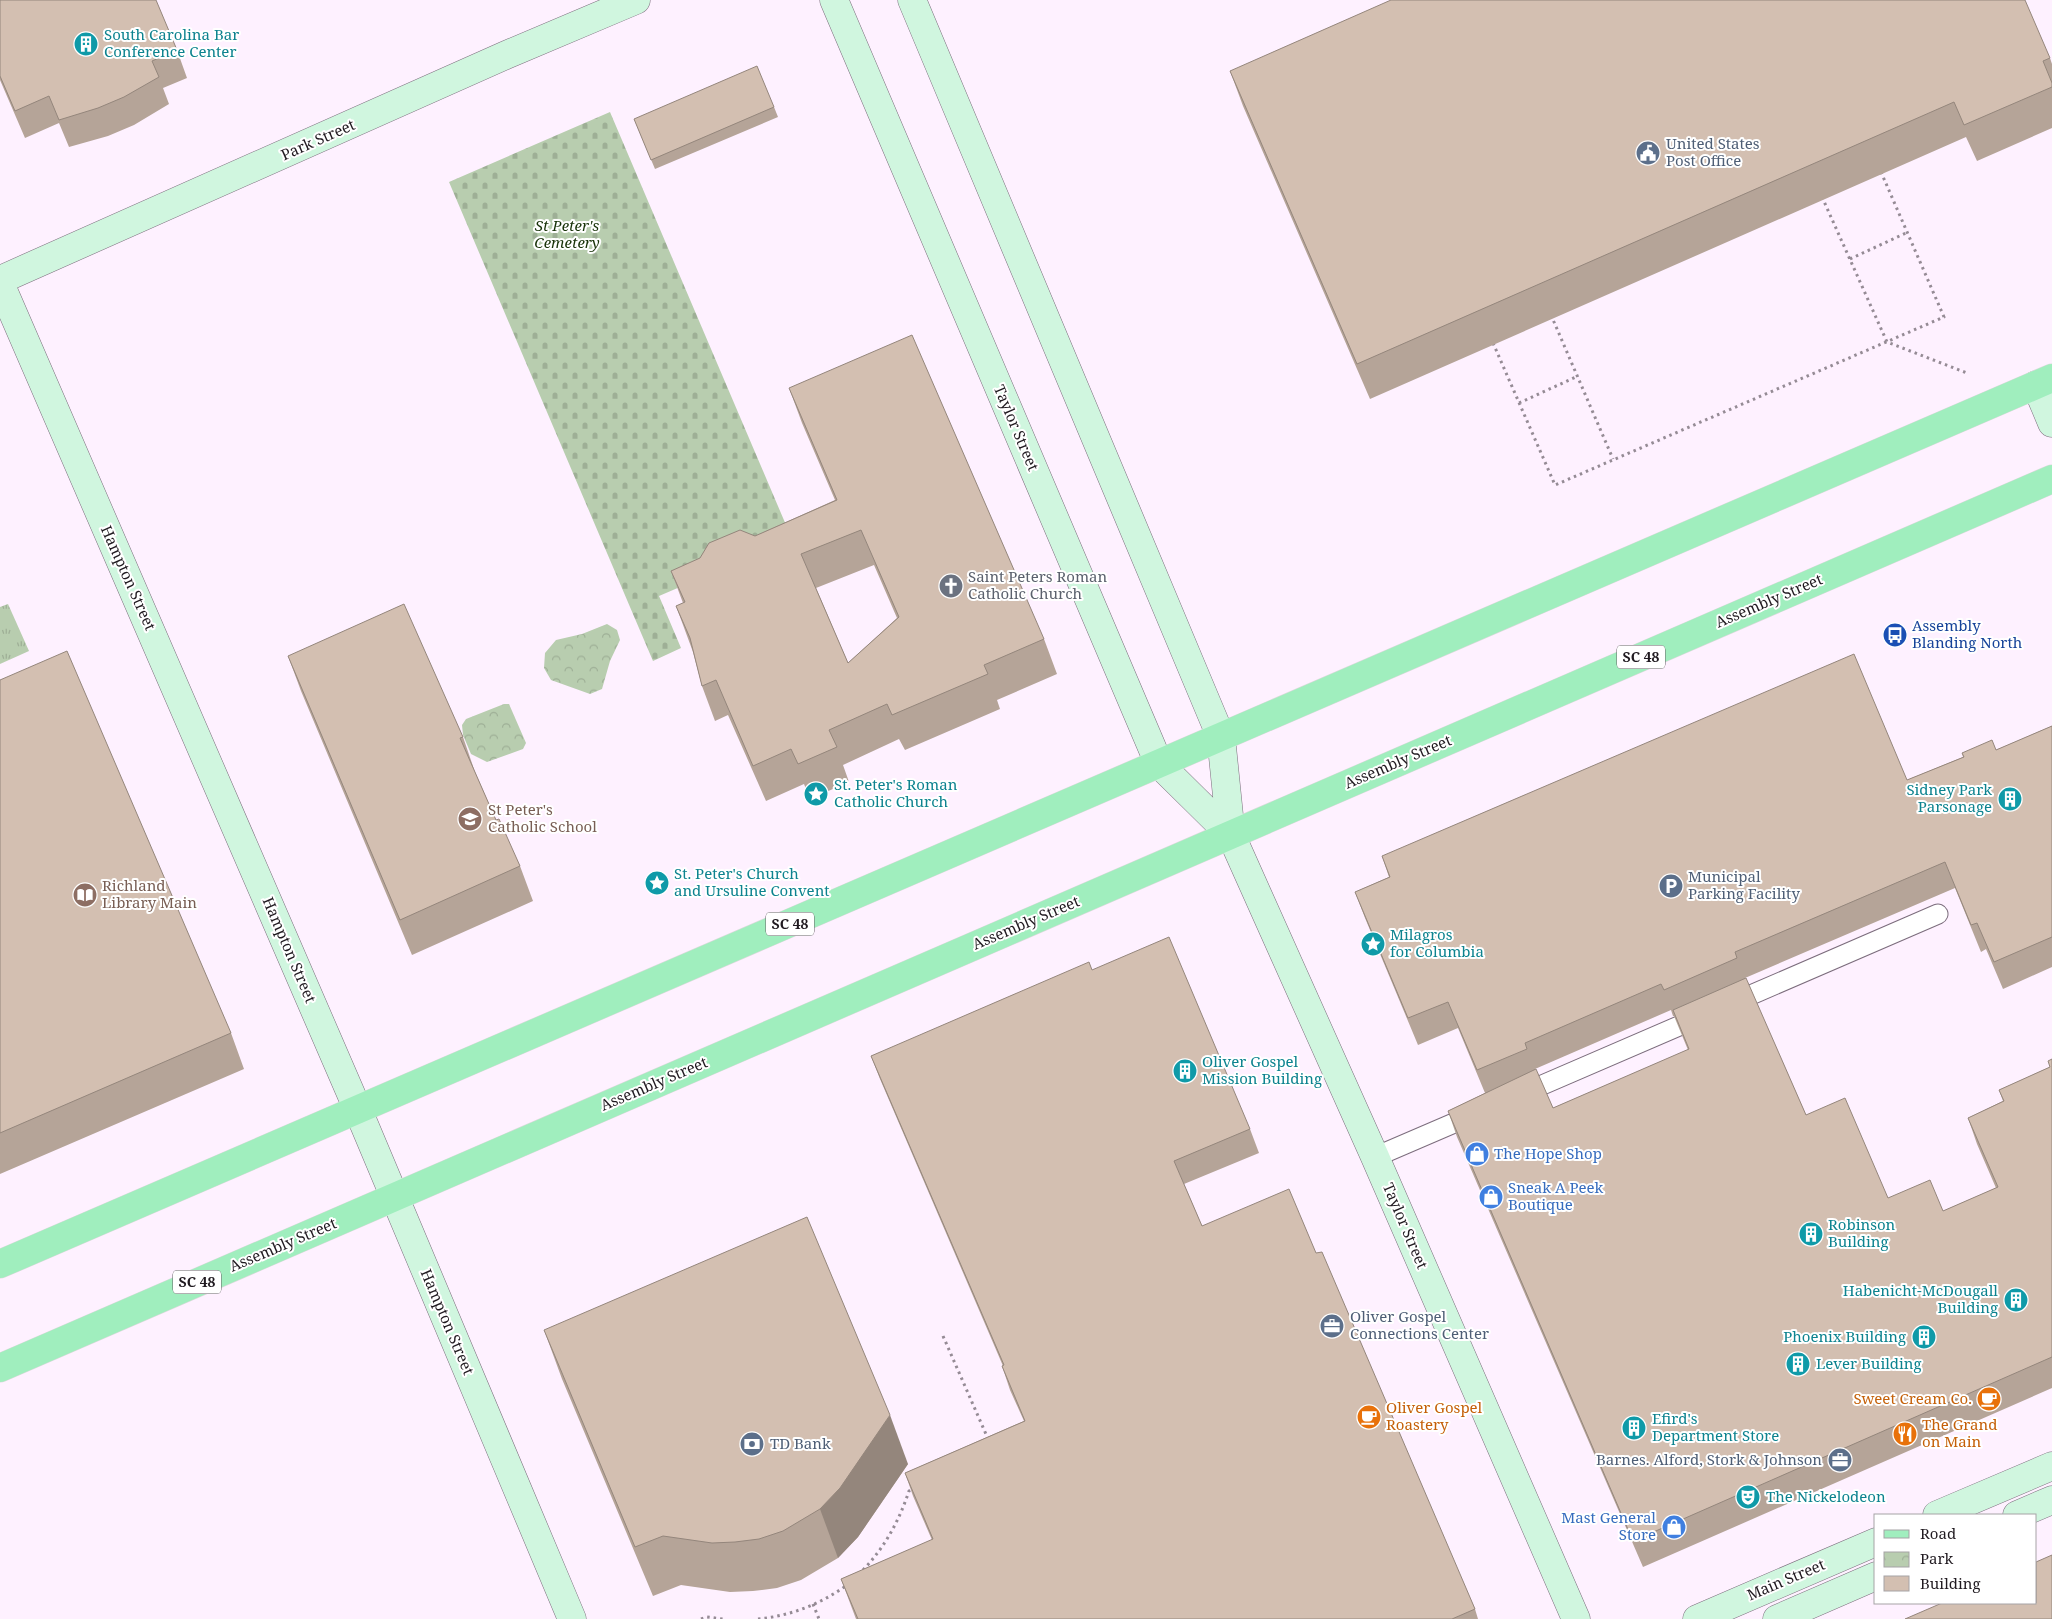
<svg xmlns="http://www.w3.org/2000/svg" width="2052" height="1619" font-family="'Noto Serif',serif">
	<style>
		.grass { fill: url(#grass-tufts) }
		.cemetery { fill: url(#cemetery-stones) }
		.park { fill: url(#park-crowns) }
		.lines { fill: none; stroke-linecap: round; stroke-linejoin: round }
		.lane-casing { stroke: #7c6d7d; stroke-width: 21 }
		.secondary-casing { stroke: #7c6d7d; stroke-width: 29 }
		.primary-casing { stroke: #dbdadb; stroke-width: 29 }
		.path { stroke: #958b95; stroke-width: 3; stroke-dasharray: 2.5 4; stroke-linecap: butt }
		.lane { stroke: #fff; stroke-width: 19 }
		.secondary { stroke: #d0f6df; stroke-width: 28 }
		.primary { stroke: #a0eebe; stroke-width: 28 }
		.wall { fill: #b5a498; fill-rule: evenodd }
		.shaded-wall { fill: #94867c }
		.building { fill: #d3bfb1; stroke: #94867c; fill-rule: evenodd }
		.labels { text-anchor: middle; stroke-width: 4; stroke-linejoin: round; paint-order: stroke }
		.shield { fill: #fff; stroke: #635f63; stroke-width: 1 }
		.shield-label { font-size: 14px; font-weight: bold; fill: #201a20 }
		.culture-label { font-size: 15px; fill: #0d838f; stroke: #fff; text-anchor: start }
		.street-label { font-size: 15px; fill: #201a20; stroke: #fff }
		.service-label { font-size: 15px; fill: #4e5e75; stroke: #fff; text-anchor: start }
		.park-label { font-size: 15px; font-style: italic; fill: #173208; stroke: #fff }
		.worship-label { font-size: 15px; fill: #5b616d; stroke: #fff; text-anchor: start }
		.transit-label { font-size: 15px; fill: #164399; stroke: #fff; text-anchor: start }
		.education-label { font-size: 15px; fill: #785e54; stroke: #fff; text-anchor: start }
		.shop-label { font-size: 15px; fill: #366cbe; stroke: #fff; text-anchor: start }
		.food-label { font-size: 15px; fill: #c56008; stroke: #fff; text-anchor: start }
	</style>
	<defs>
		<pattern id="grass-tufts" width="24" height="20" patternUnits="userSpaceOnUse" patternTransform="scale(1.25)"><rect width="24" height="20" fill="#b8cdaf"/><path d="M3 7l-1-3M5 7V3M7 7l1-3M15 17l-1-3M17 17v-4M19 17l1-3" fill="none" stroke="#9eaf96"/></pattern>
		<pattern id="cemetery-stones" width="16" height="16" patternUnits="userSpaceOnUse" patternTransform="scale(1.25)"><rect width="16" height="16" fill="#b8cdaf"/><path d="M2 7V4a2 2 0 0 1 4 0v3zM10 15v-3a2 2 0 0 1 4 0v3z" fill="#9eaf96"/></pattern>
		<pattern id="park-crowns" width="20" height="18" patternUnits="userSpaceOnUse" patternTransform="scale(1.25)"><rect width="20" height="18" fill="#b8cdaf"/><path d="M2 6a3 3 0 1 1 6 0M12 15a3 3 0 1 1 6 0" fill="none" stroke="#9eaf96"/></pattern>
	</defs>
	<rect width="100%" height="100%" fill="#fef1ff"/>
	<path class="grass" d="M 8,604 L 29,651 L 0,664 L 0,607 Z"/>
	<path class="cemetery" d="M 610,112 L 792,539 L 659,596 L 681,648 L 653,661 L 449,182 Z"/>
	<path class="park" d="M 607,624 L 617,630 L 620,640 L 610,661 L 602,689 L 590,694 L 551,680 L 544,668 L 545,653 L 556,640 L 582,634 Z
		M 504,704 L 509,704 L 526,743 L 523,749 L 487,762 L 471,754 L 463,735 L 462,725 L 466,719 Z"/>
	<g class="lines">
		<defs>
			<path id="lane" d="M 1730,1004 L 1938,914
				M 1519,1095 L 1702,1016
				M 1375,1157 L 1475,1114"/>
			<path id="secondary" d="M 834,0 L 1159,764 L 1231,835
				M 912,0 L 1221,737 L 1231,835 L 1375,1157 L 1576,1619
				M 0,280 L 506,55 L 636,0
				M 0,283 L 358,1110 L 572,1619
				M 2036,385 L 2052,423
				M 1937,1515 L 2052,1466
				M 2017,1515 L 2052,1500
				M 1697,1619 L 1876,1542
				M 1777,1619 L 1876,1576"/>
			<path id="primary" d="M 0,1264 L 2052,378
				M 0,1368 L 2052,479"/>
		</defs>
		<use href="#lane" class="lane-casing"/>
		<use href="#secondary" class="secondary-casing"/>
		<use href="#primary" class="primary-casing"/>
		<path class="path" d="M 1822,197 L 1887,342 L 1967,373
			M 1850,259 L 1908,232
			M 1551,315 L 1613,459
			M 1493,343 L 1555,485 L 1944,317 L 1881,172
			M 1519,403 L 1578,376
			M 943,1336 L 989,1441
			M 863,1570 C 885,1547 899,1521 909,1491 L 914,1488
			M 813,1604 L 819,1619
			M 701,1619 L 707,1617 L 723,1619
			M 758,1619 C 790,1616 821,1604 847,1585"/>
		<use href="#lane" class="lane"/>
		<use href="#secondary" class="secondary"/>
		<use href="#primary" class="primary"/>
	</g>
	<path class="wall" d="M 0,0 L 177,50 L 187,78 L 163,88 L 169,104 L 134,125 L 108,136 L 69,147 L 59,123 L 25,138 L 0,80 Z
		M 2050,58 L 2052,64 L 2052,128 L 1977,161 L 1966,137 L 1370,399 L 1243,106 L 1230,71 Z
		M 774,107 L 778,117 L 655,169 L 634,119 Z
		M 789,388 L 1044,639 L 1057,674 L 997,700 L 1000,709 L 905,750 L 899,739 L 843,765 L 849,782 L 810,799 L 804,784 L 766,801 L 728,715 L 715,721 L 702,686 L 693,652 L 676,606 L 683,603 L 671,571 L 755,536 L 835,500 L 802,423 ZM 874,565 L 897,618 L 848,663 L 816,588 Z
		M 288,656 L 463,737 L 475,772 L 496,820 L 520,866 L 533,901 L 412,955 L 301,691 Z
		M 0,680 L 231,1033 L 244,1069 L 0,1174 Z
		M 2052,726 L 2052,967 L 2003,989 L 1986,949 L 1981,952 L 1955,888 L 1745,978 L 1806,1115 L 1888,1198 L 1943,1211 L 1996,1188 L 1977,1144 L 1968,1118 L 2003,1101 L 1999,1090 L 2050,1067 L 2052,1059 L 2052,1388 L 1643,1567 L 1457,1137 L 1448,1111 L 1485,1093 L 1458,1028 L 1418,1045 L 1365,918 L 1355,892 L 1389,877 L 1382,856 L 1907,780 L 1963,757 L 1962,753 L 1996,750 ZM 1671,1010 L 1673,1016 L 1674,1016 L 1688,1050 L 1553,1108 L 1535,1069 Z
		M 1092,970 L 1250,1129 L 1259,1153 L 1184,1184 L 1202,1226 L 1316,1253 L 1475,1609 L 1478,1619 L 856,1619 L 841,1579 L 932,1540 L 913,1496 L 905,1473 L 1024,1421 L 1010,1390 L 1002,1366 L 1003,1366 L 880,1079 L 871,1056 Z
		M 544,1330 L 908,1464 L 858,1537 L 838,1558 L 801,1580 L 777,1588 L 753,1591 L 730,1592 L 681,1585 L 653,1596 L 562,1379 Z"/>
	<path class="shaded-wall" d="M 890,1415 L 908,1464 L 858,1537 L 838,1558 L 820,1509 Z"/>
	<path class="building" d="M 0,0 L 156,0 L 177,50 L 152,61 L 159,77 L 124,97 L 98,108 L 59,120 L 49,96 L 15,111 L 0,76 Z
		M 1391,0 L 2025,0 L 2050,58 L 2043,61 L 2052,83 L 2052,87 L 1964,125 L 1954,102 L 1357,364 L 1230,71 Z
		M 757,66 L 774,107 L 651,160 L 634,119 Z
		M 912,335 L 1044,639 L 984,665 L 988,674 L 892,715 L 887,704 L 829,730 L 837,747 L 798,764 L 791,749 L 753,766 L 716,680 L 702,686 L 690,638 L 676,606 L 685,602 L 671,571 L 700,558 L 709,543 L 740,530 L 755,536 L 837,500 L 789,388 ZM 861,530 L 899,617 L 848,663 L 801,554 Z
		M 404,604 L 463,737 L 460,738 L 496,820 L 499,819 L 520,866 L 400,920 L 288,656 Z
		M 67,651 L 231,1033 L 0,1133 L 0,680 Z
		M 1854,654 L 1907,780 L 1964,757 L 1962,753 L 1992,740 L 1996,750 L 2052,726 L 2052,937 L 1994,962 L 1977,923 L 1971,925 L 1945,862 L 1735,952 L 1737,958 L 1664,990 L 1661,984 L 1525,1043 L 1527,1049 L 1477,1070 L 1448,1002 L 1408,1018 L 1355,892 L 1390,877 L 1382,856 Z
		M 1169,937 L 1250,1129 L 1174,1161 L 1202,1226 L 1289,1189 L 1316,1253 L 1322,1252 L 1475,1609 L 1452,1619 L 858,1619 L 841,1579 L 933,1539 L 905,1473 L 1025,1421 L 1002,1366 L 1004,1365 L 871,1056 L 1089,962 L 1092,970 Z
		M 1746,978 L 1806,1115 L 1845,1098 L 1888,1198 L 1930,1180 L 1943,1211 L 1998,1187 L 1968,1118 L 2004,1101 L 1999,1090 L 2050,1067 L 2048,1061 L 2052,1059 L 2052,1357 L 1633,1541 L 1448,1111 L 1536,1069 L 1553,1108 L 1689,1049 L 1673,1010 Z
		M 807,1217 L 890,1415 L 840,1488 L 820,1509 L 783,1531 L 759,1539 L 735,1542 L 712,1543 L 663,1536 L 635,1547 L 544,1330 Z
		M 2052,1555 L 2052,1619 L 1905,1619 L 1942,1603 L 2036,1603 L 2036,1562 Z"/>
	<defs>
		<symbol id="building-disc" viewBox="-11 -11 22 22"><circle r="9.5" fill="#0f9aa8" stroke="#fff"/><path d="M-4-6H4V6H1V3H-1V6H-4ZM-2.5-4.3h1.7v1.8h-1.7ZM.8-4.3h1.7v1.8H.8ZM-2.5-1h1.7V.8h-1.7ZM.8-1h1.7V.8H.8Z" fill="#fff"/></symbol>
		<symbol id="civic-disc" viewBox="-11 -11 22 22"><circle r="9.5" fill="#5c6f8a" stroke="#fff"/><path d="M-.6-6.5H3V-4.5H.6V-3L4-1V1h2V6H-6V1h2V-1L-.6-3ZM-1.2 2.5V6h2.4V2.5Z" fill="#fff"/></symbol>
		<symbol id="church-disc" viewBox="-11 -11 22 22"><circle r="9.5" fill="#6b7280" stroke="#fff"/><path d="M-1.2-6h2.4v3.5h3.3v2.4h-3.3V6h-2.4V-.1h-3.3v-2.4h3.3Z" fill="#fff"/></symbol>
		<symbol id="bus-disc" viewBox="-11 -11 22 22"><circle r="9.5" fill="#1a4fb4" stroke="#fff"/><path d="M-5-6H5V4H4V6H2V4H-2V6H-4V4H-5ZM-3.5-4V0h7V-4ZM-3.5 1.2v1.5H-2V1.2ZM2 1.2v1.5H3.5V1.2Z" fill="#fff"/></symbol>
		<symbol id="sight-disc" viewBox="-11 -11 22 22"><circle r="9.5" fill="#0f9aa8" stroke="#fff"/><path d="M0-6L1.8-2.2L6-1.7L2.9 1.2L3.7 5.4L0 3.3L-3.7 5.4L-2.9 1.2L-6-1.7L-1.8-2.2Z" fill="#fff"/></symbol>
		<symbol id="school-disc" viewBox="-11 -11 22 22"><circle r="9.5" fill="#8d6e63" stroke="#fff"/><path d="M0-5L7-2L0 1L-7-2ZM-4 1L0 2.5L4 1V4Q0 6-4 4Z" fill="#fff"/></symbol>
		<symbol id="parking-disc" viewBox="-11 -11 22 22"><circle r="9.5" fill="#5c6f8a" stroke="#fff"/><path d="M-3.5-5.5H1a3.5 3.5 0 0 1 0 7H-1V5.5H-3.5ZM-1-3.4V-.6H.8a1.4 1.4 0 0 0 0-2.8Z" fill="#fff"/></symbol>
		<symbol id="library-disc" viewBox="-11 -11 22 22"><circle r="9.5" fill="#8d6e63" stroke="#fff"/><path d="M-6-4Q-3-5.5-.7-3.5V5Q-3 3-6 4ZM6-4Q3-5.5 .7-3.5V5Q3 3 6 4Z" fill="#fff"/></symbol>
		<symbol id="shop-disc" viewBox="-11 -11 22 22"><circle r="9.5" fill="#3f7fe0" stroke="#fff"/><path d="M-5-2.5h2.3a2.7 3.5 0 0 1 5.4 0H5L5.5 6h-11ZM-1.5-2.5h3a1.5 2.3 0 0 0-3 0Z" fill="#fff"/></symbol>
		<symbol id="office-disc" viewBox="-11 -11 22 22"><circle r="9.5" fill="#5c6f8a" stroke="#fff"/><path d="M-6-3h4V-5.5h4V-3h4V5H-6ZM-1-4.5V-3h2v-1.5ZM-6 0V1H6V0Z" fill="#fff"/></symbol>
		<symbol id="cafe-disc" viewBox="-11 -11 22 22"><circle r="9.5" fill="#e8710a" stroke="#fff"/><path d="M-5.5-4.5H6V0H3Q3 3.5 0 3.5H-2.5Q-5.5 3.5-5.5 0ZM3-3.2v2h1.7v-2ZM-6 4.5H4V6H-6Z" fill="#fff"/></symbol>
		<symbol id="restaurant-disc" viewBox="-11 -11 22 22"><circle r="9.5" fill="#e8710a" stroke="#fff"/><path d="M-5-6h1v4h1v-4h1v4h1v-4h1v5L-1.5 .5V6h-2V.5L-5-1ZM5-6V6H3V1.5H1.5Q1.5-4 5-6Z" fill="#fff"/></symbol>
		<symbol id="bank-disc" viewBox="-11 -11 22 22"><circle r="9.5" fill="#5c6f8a" stroke="#fff"/><path d="M-6-4H6V4H-6ZM0-2.3a2.3 2.3 0 1 0 0 4.6a2.3 2.3 0 1 0 0-4.6Z" fill="#fff"/></symbol>
		<symbol id="theatre-disc" viewBox="-11 -11 22 22"><circle r="9.5" fill="#0f9aa8" stroke="#fff"/><path d="M-5-5.5Q0-4 5-5.5V0Q5 5 0 6Q-5 5-5 0ZM-3.3-2.5H-1v1.5H-3.3ZM1-2.5H3.3v1.5H1ZM-2.8 1Q0 5.5 2.8 1Z" fill="#fff"/></symbol>
	</defs>
	<g fill-rule="evenodd">
		<use href="#building-disc" x="72" y="30" width="28" height="28"/>
		<use href="#civic-disc" x="1634" y="139" width="28" height="28"/>
		<use href="#church-disc" x="937" y="572" width="28" height="28"/>
		<use href="#bus-disc" x="1881" y="621" width="28" height="28"/>
		<use href="#sight-disc" x="802" y="780" width="28" height="28"/>
		<use href="#building-disc" x="1996" y="785" width="28" height="28"/>
		<use href="#school-disc" x="456" y="805" width="28" height="28"/>
		<use href="#sight-disc" x="643" y="869" width="28" height="28"/>
		<use href="#parking-disc" x="1657" y="872" width="28" height="28"/>
		<use href="#library-disc" x="71" y="881" width="28" height="28"/>
		<use href="#sight-disc" x="1359" y="930" width="28" height="28"/>
		<use href="#building-disc" x="1171" y="1057" width="28" height="28"/>
		<use href="#shop-disc" x="1463" y="1140" width="28" height="28"/>
		<use href="#shop-disc" x="1477" y="1183" width="28" height="28"/>
		<use href="#building-disc" x="1797" y="1220" width="28" height="28"/>
		<use href="#building-disc" x="2002" y="1286" width="28" height="28"/>
		<use href="#office-disc" x="1318" y="1312" width="28" height="28"/>
		<use href="#building-disc" x="1910" y="1323" width="28" height="28"/>
		<use href="#building-disc" x="1784" y="1350" width="28" height="28"/>
		<use href="#cafe-disc" x="1975" y="1385" width="28" height="28"/>
		<use href="#cafe-disc" x="1355" y="1403" width="28" height="28"/>
		<use href="#building-disc" x="1620" y="1414" width="28" height="28"/>
		<use href="#restaurant-disc" x="1891" y="1420" width="28" height="28"/>
		<use href="#bank-disc" x="738" y="1430" width="28" height="28"/>
		<use href="#office-disc" x="1826" y="1446" width="28" height="28"/>
		<use href="#theatre-disc" x="1734" y="1483" width="28" height="28"/>
		<use href="#shop-disc" x="1660" y="1513" width="28" height="28"/>
	</g>
	<g class="labels">
		<g class="shield">
			<rect x="1617" y="645.5" width="48" height="23" rx="4"/>
			<rect x="766" y="912.5" width="48" height="23" rx="4"/>
			<rect x="173" y="1270.5" width="48" height="23" rx="4"/>
		</g>
		<g class="shield-label">
			<text x="1641" y="662">SC 48</text>
			<text x="790" y="929">SC 48</text>
			<text x="197" y="1287">SC 48</text>
		</g>
		<g class="culture-label">
			<text x="104" y="40">South Carolina Bar<tspan x="104" dy="17">Conference Center</tspan></text>
			<text x="834" y="790">St. Peter's Roman<tspan x="834" dy="17">Catholic Church</tspan></text>
			<text x="1992" y="795" text-anchor="end">Sidney Park<tspan x="1992" dy="17">Parsonage</tspan></text>
			<text x="674" y="879">St. Peter's Church<tspan x="674" dy="17">and Ursuline Convent</tspan></text>
			<text x="1390" y="940">Milagros<tspan x="1390" dy="17">for Columbia</tspan></text>
			<text x="1202" y="1067">Oliver Gospel<tspan x="1202" dy="17">Mission Building</tspan></text>
			<text x="1828" y="1230">Robinson<tspan x="1828" dy="17">Building</tspan></text>
			<text x="1998" y="1296" text-anchor="end">Habenicht-McDougall<tspan x="1998" dy="17">Building</tspan></text>
			<text x="1906" y="1342" text-anchor="end">Phoenix Building</text>
			<text x="1816" y="1369">Lever Building</text>
			<text x="1652" y="1424">Efird's<tspan x="1652" dy="17">Department Store</tspan></text>
			<text x="1766" y="1502">The Nickelodeon</text>
		</g>
		<g class="street-label">
			<text transform="translate(318 140) rotate(-24)" y="5">Park Street</text>
			<text transform="translate(1016 428) rotate(67)" y="5">Taylor Street</text>
			<text transform="translate(128 578) rotate(66)" y="5">Hampton Street</text>
			<text transform="translate(1769 601) rotate(-23)" y="5">Assembly Street</text>
			<text transform="translate(1398 762) rotate(-23)" y="5">Assembly Street</text>
			<text transform="translate(1026 923) rotate(-23)" y="5">Assembly Street</text>
			<text transform="translate(289 950) rotate(67)" y="5">Hampton Street</text>
			<text transform="translate(654 1084) rotate(-23)" y="5">Assembly Street</text>
			<text transform="translate(1405 1226) rotate(67)" y="5">Taylor Street</text>
			<text transform="translate(283 1245) rotate(-23)" y="5">Assembly Street</text>
			<text transform="translate(447 1322) rotate(67)" y="5">Hampton Street</text>
			<text transform="translate(1786 1580) rotate(-23)" y="5">Main Street</text>
		</g>
		<g class="service-label">
			<text x="1666" y="149">United States<tspan x="1666" dy="17">Post Office</tspan></text>
			<text x="1688" y="882">Municipal<tspan x="1688" dy="17">Parking Facility</tspan></text>
			<text x="1350" y="1322">Oliver Gospel<tspan x="1350" dy="17">Connections Center</tspan></text>
			<text x="770" y="1449">TD Bank</text>
			<text x="1822" y="1465" text-anchor="end">Barnes. Alford, Stork &amp; Johnson</text>
		</g>
		<g class="park-label">
			<text x="567" y="231">St Peter's<tspan x="567" dy="17">Cemetery</tspan></text>
		</g>
		<g class="worship-label">
			<text x="968" y="582">Saint Peters Roman<tspan x="968" dy="17">Catholic Church</tspan></text>
		</g>
		<g class="transit-label">
			<text x="1912" y="631">Assembly<tspan x="1912" dy="17">Blanding North</tspan></text>
		</g>
		<g class="education-label">
			<text x="488" y="815">St Peter's<tspan x="488" dy="17">Catholic School</tspan></text>
			<text x="102" y="891">Richland<tspan x="102" dy="17">Library Main</tspan></text>
		</g>
		<g class="shop-label">
			<text x="1494" y="1159">The Hope Shop</text>
			<text x="1508" y="1193">Sneak A Peek<tspan x="1508" dy="17">Boutique</tspan></text>
			<text x="1656" y="1523" text-anchor="end">Mast General<tspan x="1656" dy="17">Store</tspan></text>
		</g>
		<g class="food-label">
			<text x="1972" y="1404" text-anchor="end">Sweet Cream Co.</text>
			<text x="1386" y="1413">Oliver Gospel<tspan x="1386" dy="17">Roastery</tspan></text>
			<text x="1922" y="1430">The Grand<tspan x="1922" dy="17">on Main</tspan></text>
		</g>
	</g>
	<rect x="1874" y="1514" width="162" height="90" fill="#ffffff" stroke="#a6a3a6"/>
	<rect x="1884" y="1530" width="25" height="8" fill="#a0eebe" stroke="#a6a3a6"/>
	<text x="1920" y="1539" font-size="15" fill="#201a20">Road</text>
	<rect x="1884" y="1552" width="25" height="15" fill="url(#park-crowns)" stroke="#a6a3a6"/>
	<text x="1920" y="1564" font-size="15" fill="#201a20">Park</text>
	<rect x="1884" y="1576" width="25" height="15" fill="#d3bfb1" stroke="#a6a3a6"/>
	<text x="1920" y="1589" font-size="15" fill="#201a20">Building</text>
</svg>
